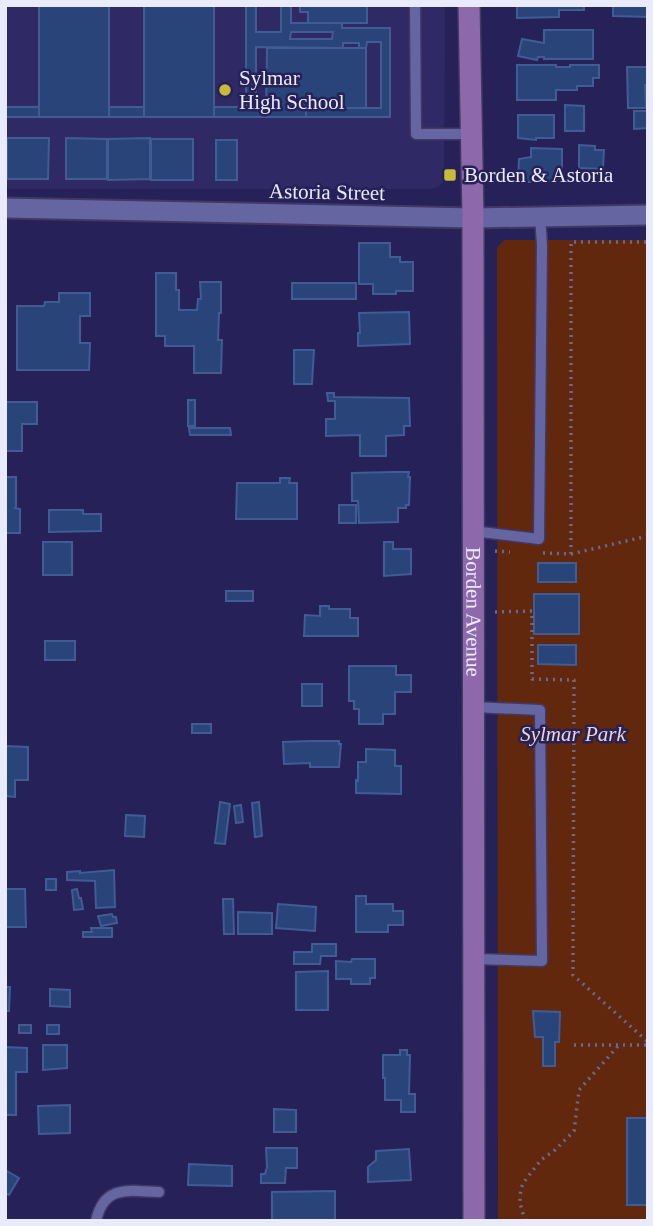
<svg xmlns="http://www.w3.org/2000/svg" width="653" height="1226" font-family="'Times New Roman',serif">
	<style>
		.built { fill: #2f2966 }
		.green { fill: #62280d }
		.building { fill: #294479; stroke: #405c93; stroke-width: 2; fill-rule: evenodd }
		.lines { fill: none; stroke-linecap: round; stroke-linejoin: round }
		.lane-casing { stroke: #413865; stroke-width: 13 }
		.street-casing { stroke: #413865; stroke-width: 23 }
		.secondary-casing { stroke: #413865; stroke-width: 24 }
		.path { stroke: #6b6891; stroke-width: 3.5; stroke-dasharray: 2 5; stroke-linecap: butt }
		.lane { stroke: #6565a2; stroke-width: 10 }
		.street { stroke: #6565a2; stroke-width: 19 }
		.secondary { stroke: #8d68ab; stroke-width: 21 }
		.poi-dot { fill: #c9ba3a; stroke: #262158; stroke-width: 2.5 }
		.labels { text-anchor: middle; stroke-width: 5; stroke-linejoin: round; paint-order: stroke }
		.poi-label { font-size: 21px; fill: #eaebfa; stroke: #262158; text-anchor: start }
		.street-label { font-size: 21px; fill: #eaebfa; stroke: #262158 }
		.park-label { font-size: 21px; font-style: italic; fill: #eed4ca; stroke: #262158 }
	</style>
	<rect width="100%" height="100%" fill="#262158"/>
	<path class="built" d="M 5,5 L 445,5 L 444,181 L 438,187 L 431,189 L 5,189 Z"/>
	<path class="green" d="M 504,240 L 648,240 L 648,1221 L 498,1221 L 497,248 Z"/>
	<path class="building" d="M 39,5 L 109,5 L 109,117 L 39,117 Z
		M 144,5 L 214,5 L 214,117 L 144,117 Z
		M 246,5 L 256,5 L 256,32 L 281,32 L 281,5 L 291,5 L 291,23 L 342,23 L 342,28 L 390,28 L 390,117 L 306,117 L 306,108 L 381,108 L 381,42 L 367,42 L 366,48 L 359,48 L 359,43 L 343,43 L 343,48 L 256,47 L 256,108 L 266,108 L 266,117 L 214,117 L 214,107 L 246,107 ZM 291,32 L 333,32 L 332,39 L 290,39 Z
		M 300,5 L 369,5 L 367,5 L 367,23 L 308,23 L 308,12 L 300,12 Z
		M 517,5 L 584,5 L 584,10 L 559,10 L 559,17 L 517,18 Z
		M 613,5 L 648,5 L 648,17 L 613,16 Z
		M 544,30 L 593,30 L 593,59 L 544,59 L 544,57 L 538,57 L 537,60 L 518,56 L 522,39 L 544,43 Z
		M 267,48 L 366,48 L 366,108 L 306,108 L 306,117 L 266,117 Z
		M 517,65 L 556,65 L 556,67 L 570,67 L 570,65 L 599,65 L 599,78 L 593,78 L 593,86 L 577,86 L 577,90 L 556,90 L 556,100 L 517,100 Z
		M 627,67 L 648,67 L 648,85 L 645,85 L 646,108 L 628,108 Z
		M 565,105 L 584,106 L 584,131 L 565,131 Z
		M 5,107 L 39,107 L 39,117 L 5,117 Z
		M 109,107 L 144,107 L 144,117 L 109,117 Z
		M 634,111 L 648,111 L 648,128 L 634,129 Z
		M 518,115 L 554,115 L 554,138 L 536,138 L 536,140 L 518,138 Z
		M 7,138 L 49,138 L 48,179 L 7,179 Z
		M 66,138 L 107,139 L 107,179 L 66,179 Z
		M 150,138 L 150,179 L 108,180 L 108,139 Z
		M 151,139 L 193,139 L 193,180 L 151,180 Z
		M 216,140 L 237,140 L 237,180 L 216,180 Z
		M 579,145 L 595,146 L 595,150 L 604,150 L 603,169 L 579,168 Z
		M 531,148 L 562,149 L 562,182 L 518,182 L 519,159 L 531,157 Z
		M 359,243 L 390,243 L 390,257 L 400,257 L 400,262 L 413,262 L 413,291 L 396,291 L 396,294 L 373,294 L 373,284 L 359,284 Z
		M 156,273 L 176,273 L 176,290 L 179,290 L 179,310 L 197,310 L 198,299 L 201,299 L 200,282 L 221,282 L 221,313 L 219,313 L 218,340 L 222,340 L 221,373 L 194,373 L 194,346 L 165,346 L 165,336 L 156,336 Z
		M 292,283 L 356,283 L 356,299 L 292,299 Z
		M 59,293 L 90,293 L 90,316 L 80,316 L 80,343 L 90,343 L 89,370 L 17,370 L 17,306 L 44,306 L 45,302 L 59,302 Z
		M 409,312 L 410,344 L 358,346 L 358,333 L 360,333 L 359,313 Z
		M 294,350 L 314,350 L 312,384 L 294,384 Z
		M 327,393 L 334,393 L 334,397 L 409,398 L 410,426 L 404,426 L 404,435 L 386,436 L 386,456 L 360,456 L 360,435 L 326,436 L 326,419 L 335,419 L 335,401 L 328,401 Z
		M 188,400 L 195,400 L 195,426 L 188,426 Z
		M 5,402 L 37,402 L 37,424 L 22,424 L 22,451 L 5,451 Z
		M 189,428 L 230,428 L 231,435 L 190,435 Z
		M 393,472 L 409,472 L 408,477 L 410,477 L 409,505 L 406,505 L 406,508 L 398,508 L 398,522 L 359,523 L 358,501 L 352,501 L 352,473 Z
		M 5,477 L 16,477 L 16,507 L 15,508 L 20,509 L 20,533 L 5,533 Z
		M 280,478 L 290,478 L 289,483 L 297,483 L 297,519 L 236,519 L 237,483 L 280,483 Z
		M 339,505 L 356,505 L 356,523 L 339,523 Z
		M 49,510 L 83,510 L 83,514 L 101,514 L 101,531 L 49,532 Z
		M 43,542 L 72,542 L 72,575 L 43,575 Z
		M 384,542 L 393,542 L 393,549 L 411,549 L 411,574 L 384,576 Z
		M 538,563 L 576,563 L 576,582 L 538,582 Z
		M 226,591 L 253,591 L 253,601 L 226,601 Z
		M 534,594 L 579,594 L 579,634 L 534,634 Z
		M 320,606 L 329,606 L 329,609 L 350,609 L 350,618 L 358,618 L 358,636 L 304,636 L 305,615 L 320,616 Z
		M 45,641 L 75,641 L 75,660 L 45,660 Z
		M 538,645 L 576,645 L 576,665 L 538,664 Z
		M 349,666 L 396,666 L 396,675 L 411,675 L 411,692 L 395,692 L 395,714 L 383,714 L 383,724 L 359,724 L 359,709 L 354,709 L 354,701 L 349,701 Z
		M 302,684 L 322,684 L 322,706 L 302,706 Z
		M 192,724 L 211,724 L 211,733 L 192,733 Z
		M 310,741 L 339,741 L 339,744 L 341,744 L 339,767 L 310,767 L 310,763 L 284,764 L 283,742 Z
		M 5,746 L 28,747 L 28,780 L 15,780 L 15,797 L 5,796 Z
		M 366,749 L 395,750 L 395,766 L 401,766 L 401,794 L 356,793 L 356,780 L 358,781 L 358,762 L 366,762 Z
		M 220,802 L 230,804 L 225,844 L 215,843 Z
		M 259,802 L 262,836 L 255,837 L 252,803 Z
		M 241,805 L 243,822 L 236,823 L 234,806 Z
		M 126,815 L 145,816 L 144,837 L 125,836 Z
		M 114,870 L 115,907 L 96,908 L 95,881 L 67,880 L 67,872 L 80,871 L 80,873 Z
		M 46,879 L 56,879 L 56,890 L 46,890 Z
		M 5,889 L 25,889 L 26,927 L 5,927 Z
		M 77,889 L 79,898 L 81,898 L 83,909 L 74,910 L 72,890 Z
		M 356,896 L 366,896 L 366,904 L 393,904 L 393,911 L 403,911 L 403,925 L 388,925 L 388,932 L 356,932 Z
		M 223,899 L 233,899 L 234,934 L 224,934 Z
		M 278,904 L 316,907 L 315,931 L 276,928 Z
		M 238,912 L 272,913 L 272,934 L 238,934 Z
		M 112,914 L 113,917 L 116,917 L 117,923 L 101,926 L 98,916 Z
		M 91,928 L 112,928 L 112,937 L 83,937 L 83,932 L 92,932 Z
		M 312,944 L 336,944 L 336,956 L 321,956 L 320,964 L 294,964 L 294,952 L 312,952 Z
		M 352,959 L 375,959 L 375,978 L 370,978 L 370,984 L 351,984 L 351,979 L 336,979 L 336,961 L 351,962 Z
		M 328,971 L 328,1010 L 296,1010 L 296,972 Z
		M 5,987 L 10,987 L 9,1011 L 5,1011 Z
		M 50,989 L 70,990 L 70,1007 L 50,1006 Z
		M 533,1011 L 560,1012 L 559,1042 L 555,1042 L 555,1066 L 543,1066 L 543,1037 L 535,1037 Z
		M 19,1025 L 31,1025 L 31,1033 L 19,1033 Z
		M 47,1025 L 59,1025 L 59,1034 L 47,1034 Z
		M 43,1045 L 67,1045 L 67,1068 L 43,1070 Z
		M 5,1047 L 27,1048 L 27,1072 L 16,1072 L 16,1115 L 5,1115 Z
		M 400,1050 L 407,1050 L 407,1055 L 410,1055 L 409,1094 L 415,1094 L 415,1112 L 401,1112 L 401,1100 L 385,1100 L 385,1078 L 383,1078 L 383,1055 L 400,1055 Z
		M 70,1105 L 70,1133 L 39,1134 L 38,1106 Z
		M 274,1109 L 296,1110 L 296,1132 L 274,1132 Z
		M 627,1118 L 648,1118 L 648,1205 L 627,1205 Z
		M 266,1148 L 297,1148 L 297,1168 L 286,1168 L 285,1183 L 261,1183 L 261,1174 L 265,1174 L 267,1167 Z
		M 409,1149 L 411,1180 L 368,1182 L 368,1167 L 376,1160 L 376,1151 Z
		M 189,1164 L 232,1166 L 232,1186 L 188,1185 Z
		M 5,1170 L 19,1178 L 9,1195 L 5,1193 Z
		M 335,1191 L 335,1221 L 272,1221 L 272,1192 Z"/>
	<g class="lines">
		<defs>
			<path id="lane" d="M 415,5 L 416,134 L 471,134
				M 473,531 L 539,539 L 542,245 L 540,216
				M 474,707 L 540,710 L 542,961 L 474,959
				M 96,1221 C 104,1184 129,1191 159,1192"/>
			<path id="street" d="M 5,208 L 473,218 L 648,215"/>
			<g id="secondary">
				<path id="s1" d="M 469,5 L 473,218 L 474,1221"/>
			</g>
		</defs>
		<use href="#lane" class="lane-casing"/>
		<use href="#street" class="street-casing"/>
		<use href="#secondary" class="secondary-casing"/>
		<path class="path" d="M 495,551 L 510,552
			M 543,553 L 571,554 L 648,536
			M 571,554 L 571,242 L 648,242
			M 495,612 L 532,611 L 532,679 L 574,680 L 573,975 L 648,1042
			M 574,1045 L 648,1045
			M 525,1221 L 520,1203 L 520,1196 L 521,1188 L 526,1179 L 541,1160 L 555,1150 L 574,1131 L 579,1090 L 619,1045"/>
		<use href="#lane" class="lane"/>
		<use href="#street" class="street"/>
		<use href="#secondary" class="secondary"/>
	</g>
	<g class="poi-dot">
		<circle cx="225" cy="90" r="7"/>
		<rect x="443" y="168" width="14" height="14" rx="3.5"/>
	</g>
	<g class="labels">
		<g class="poi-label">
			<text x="239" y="85">Sylmar<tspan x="239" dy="24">High School</tspan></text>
			<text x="464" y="182">Borden &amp; Astoria</text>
		</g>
		<g class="street-label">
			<text transform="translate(327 192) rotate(1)" y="7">Astoria Street</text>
			<text dy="7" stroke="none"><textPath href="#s1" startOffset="607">Borden Avenue</textPath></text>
		</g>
		<g class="park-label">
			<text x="573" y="741">Sylmar Park</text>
		</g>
	</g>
	<rect width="653" height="1226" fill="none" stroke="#eaebfa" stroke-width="14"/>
</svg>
